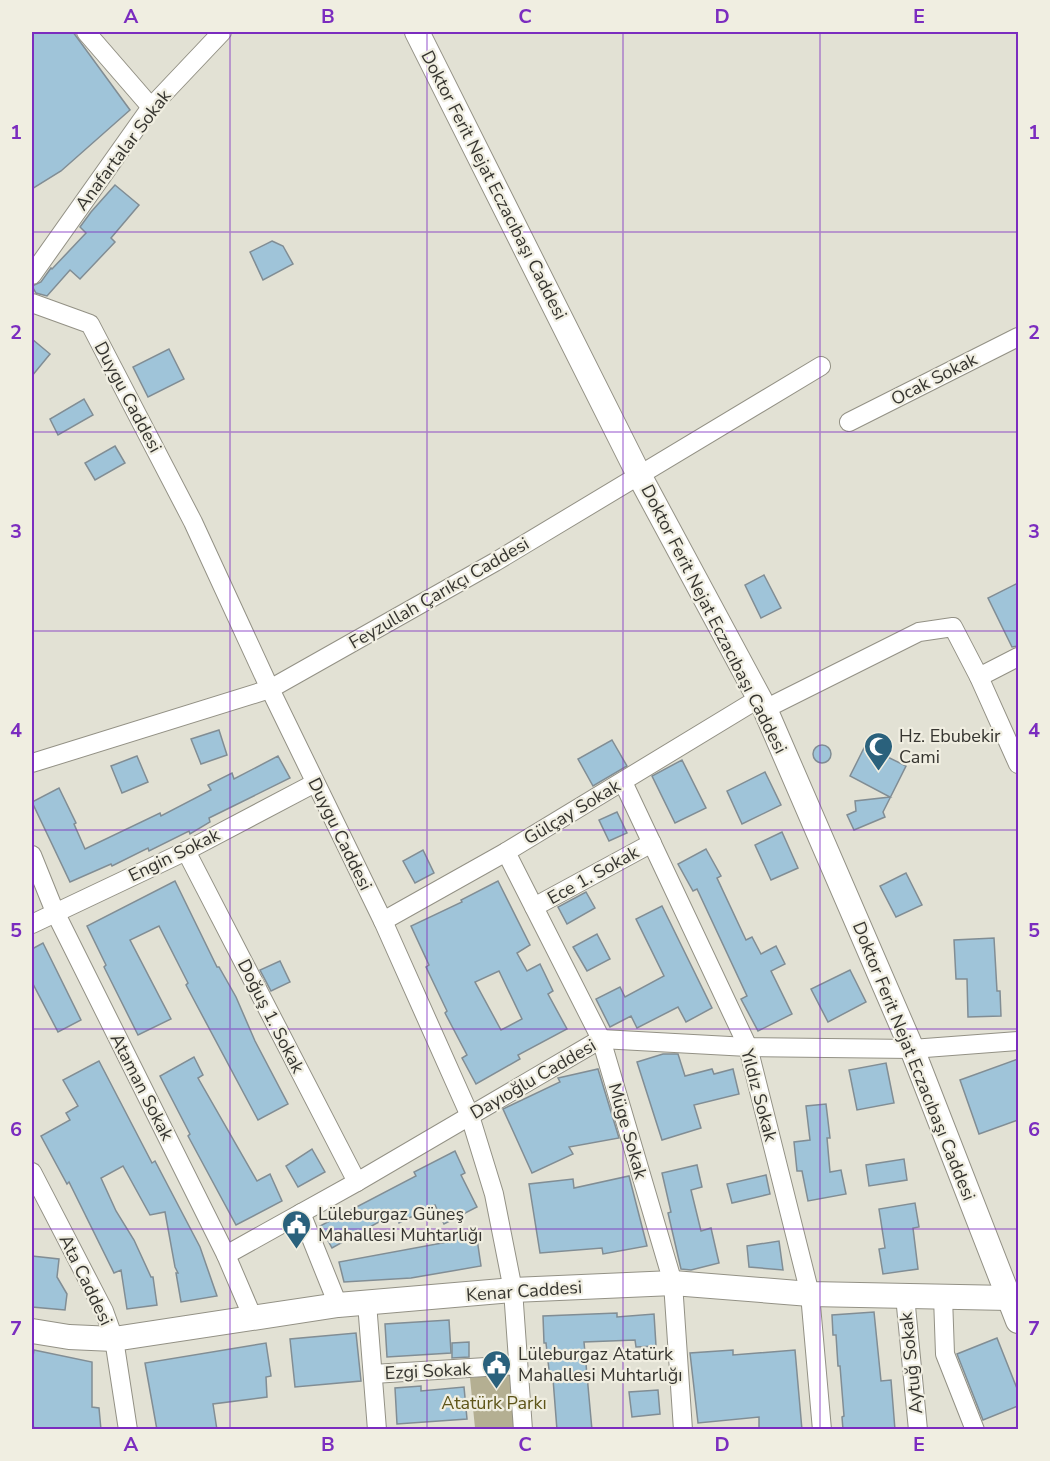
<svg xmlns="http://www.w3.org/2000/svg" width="1050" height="1461" viewBox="0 0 1050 1461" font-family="'Nunito Sans',sans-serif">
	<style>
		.green { fill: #b4af92 }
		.building { fill: #9fc4d9; stroke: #818d94; stroke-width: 1.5; fill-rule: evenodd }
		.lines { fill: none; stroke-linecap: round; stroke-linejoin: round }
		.minor-casing { stroke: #939185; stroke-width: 20 }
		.major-casing { stroke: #939185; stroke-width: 26 }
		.minor { stroke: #fff; stroke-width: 18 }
		.major { stroke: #fff; stroke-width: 24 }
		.grid { fill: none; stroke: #7b2cbf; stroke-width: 1.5; stroke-opacity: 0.55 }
		.labels { text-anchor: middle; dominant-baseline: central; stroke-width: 4.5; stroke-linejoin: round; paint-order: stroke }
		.street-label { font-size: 18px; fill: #363530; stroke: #f0eee1 }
		.poi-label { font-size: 18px; fill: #363530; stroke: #f0eee1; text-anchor: start }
		.park-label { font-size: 18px; fill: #5e5519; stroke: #f0eee1 }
		.neatline { fill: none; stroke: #7b2cbf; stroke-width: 2 }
		.grid-label { font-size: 20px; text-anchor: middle; font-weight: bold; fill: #7b2cbf }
	</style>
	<rect width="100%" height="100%" fill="#e2e1d4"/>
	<!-- green -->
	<polygon class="green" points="513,1373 517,1429 454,1430 475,1428 470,1378"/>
	<!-- building -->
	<g class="building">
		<polygon points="32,32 73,32 130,110 61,171 32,189"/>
		<polygon points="115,185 139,205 111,238 115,242 80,279 70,270 47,296 36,293 32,286 41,282 51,268 52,269 86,233 80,227 91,212"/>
		<polygon points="272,241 283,246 293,264 263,280 250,252"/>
		<polygon points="32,339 50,354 32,376"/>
		<polygon points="169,349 184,379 148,397 133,367"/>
		<polygon points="84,399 93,415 58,435 50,419"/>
		<polygon points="115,446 125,463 95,480 85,463"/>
		<polygon points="764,575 781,608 761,618 745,585"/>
		<polygon points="1018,583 1018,646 1012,647 988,598"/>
		<polygon points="219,730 227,755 201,764 191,739"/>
		<polygon points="612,740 627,766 593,786 578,759"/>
		<circle cx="822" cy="754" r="9"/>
		<polygon points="865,746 906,766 883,812 885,817 854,830 847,815 856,811 855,801 890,797 850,776"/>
		<polygon points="137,756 148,782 122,793 111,766"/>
		<polygon points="278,756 290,778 209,818 210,822 190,834 189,831 149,851 148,848 112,866 111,864 70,882 32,802 59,788 76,823 74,824 85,849 160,813 161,816 211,790 208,785 232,773 234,779"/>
		<polygon points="682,760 706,808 675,823 652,776"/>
		<polygon points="765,772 781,805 742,824 727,791"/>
		<polygon points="617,812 627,833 609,841 599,820"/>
		<polygon points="782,832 798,868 771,880 755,845"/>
		<polygon points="706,849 721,876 717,878 746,940 752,937 761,954 776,946 785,964 771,971 792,1014 758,1031 741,999 747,996 697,889 693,891 678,864"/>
		<polygon points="423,850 434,873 415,883 403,861"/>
		<polygon points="906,873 922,905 896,917 880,886"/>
		<polygon points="175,881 217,967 219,967 236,997 255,1041 288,1104 258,1120 186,985 188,983 159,926 130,940 171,1019 138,1035 104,967 106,965 87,926"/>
		<path d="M498,881L530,945L517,953L527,971L540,964L553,991L548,994L567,1029L518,1055L520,1059L476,1084L462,1058L467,1055L445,1013L447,1011L426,967L429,965L411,926L462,902L461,900ZM499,971L522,1019L501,1030L475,982Z"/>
		<polygon points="586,892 595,908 567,924 558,907"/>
		<polygon points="662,906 712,1008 686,1022 678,1007 637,1028 631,1016 610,1027 596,999 620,987 625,997 664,976 636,919"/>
		<polygon points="597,934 610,959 587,971 573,947"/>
		<polygon points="994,938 997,991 1000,991 1001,1016 968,1017 967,979 956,979 954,940"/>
		<polygon points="43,943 81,1020 58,1032 32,982 32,949"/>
		<polygon points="280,961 290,982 271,991 260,970"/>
		<polygon points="850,970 866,1002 828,1022 811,989"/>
		<polygon points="663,1054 678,1054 685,1076 712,1069 714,1074 733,1069 739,1094 694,1105 701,1128 662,1140 637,1062"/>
		<polygon points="194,1057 203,1075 198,1078 257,1181 270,1174 282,1201 236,1225 188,1136 190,1134 160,1076"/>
		<polygon points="1018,1059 1018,1120 979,1134 960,1080"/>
		<polygon points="99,1061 152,1163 155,1161 200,1247 217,1296 181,1302 176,1273 178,1273 175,1267 165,1212 150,1215 123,1166 101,1178 116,1211 134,1240 151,1277 153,1277 157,1305 127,1309 121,1270 114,1273 69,1182 67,1184 41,1136 70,1120 66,1113 78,1106 63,1080"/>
		<polygon points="886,1063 894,1103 857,1110 849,1070"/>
		<polygon points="598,1069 619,1138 569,1147 573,1154 532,1173 503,1109 560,1082 558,1078"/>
		<polygon points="826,1104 830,1138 827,1138 830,1172 841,1170 846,1194 808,1201 802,1171 797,1171 794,1142 810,1140 806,1106"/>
		<polygon points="312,1149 325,1172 298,1187 286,1166"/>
		<polygon points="455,1151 465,1173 461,1175 477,1207 444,1224 435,1205 399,1223 395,1213 332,1248 320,1226 416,1176 414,1172"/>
		<polygon points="904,1159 907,1180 869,1186 866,1165"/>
		<polygon points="697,1165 702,1187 691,1190 701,1231 711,1228 719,1263 691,1270 681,1269 668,1213 671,1212 662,1173"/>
		<polygon points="766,1175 770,1194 732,1203 727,1184"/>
		<polygon points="629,1176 647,1246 603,1254 602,1248 540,1253 529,1184 573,1179 574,1188"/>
		<polygon points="915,1203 919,1227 913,1228 918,1269 883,1274 879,1249 885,1248 879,1209"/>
		<polygon points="476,1232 481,1266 411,1278 344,1282 339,1262 453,1241 450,1236"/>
		<polygon points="779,1241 783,1270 749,1267 747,1246"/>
		<polygon points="32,1256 59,1259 57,1277 67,1294 65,1310 32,1307"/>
		<polygon points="874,1312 881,1381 891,1380 895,1430 843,1430 842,1417 844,1416 840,1366 838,1366 836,1335 833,1335 832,1315"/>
		<polygon points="617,1313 617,1317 654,1314 656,1346 636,1347 635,1340 584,1342 592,1430 557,1430 553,1379 550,1379 546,1343 544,1343 543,1316"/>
		<polygon points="449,1320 451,1353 387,1357 385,1324"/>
		<polygon points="356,1333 361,1381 295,1387 290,1339"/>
		<polygon points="997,1338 1018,1391 1018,1406 983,1420 957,1354"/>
		<polygon points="469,1342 469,1357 452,1358 452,1343"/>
		<polygon points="266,1343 271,1376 266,1377 267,1397 213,1404 217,1430 157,1430 145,1363"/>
		<polygon points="34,1350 92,1362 92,1407 99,1408 101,1430 46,1430 32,1427 32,1363"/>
		<polygon points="733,1350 733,1355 795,1350 802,1430 759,1430 759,1417 698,1423 690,1353"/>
		<polygon points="421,1386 421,1391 464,1387 467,1419 397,1424 395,1388"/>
		<polygon points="658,1390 660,1414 632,1417 629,1392"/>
	</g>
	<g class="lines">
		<defs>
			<g id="minor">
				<polyline points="86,32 151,107"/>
				<polyline points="32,275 151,107 222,32"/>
				<polyline points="32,303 90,324 193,522 270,689 383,921 470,1116 494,1194 513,1290 523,1430"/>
				<polyline points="849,422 1018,337"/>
				<polyline points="979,677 1018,657"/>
				<polyline points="765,709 919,632 953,627 979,677 1018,764"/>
				<polyline points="32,763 270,689 495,562 821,366"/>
				<polyline points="623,782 748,1047 810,1294 822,1430"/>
				<polyline points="186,851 357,1182"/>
				<polyline points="506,852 601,1039 673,1283 683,1430"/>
				<polyline points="32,855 55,912 226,1255 253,1318"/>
				<polyline points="534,907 652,843"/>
				<polyline points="383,921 506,852 758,699"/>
				<polyline points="32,924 186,851 315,783"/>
				<polyline points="32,1172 104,1311 114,1339 128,1430"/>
				<polyline points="301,1213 338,1305"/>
				<polyline points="226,1255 357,1182 601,1039 748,1047 912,1049 1018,1041"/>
				<polyline points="905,1296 918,1430"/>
				<polyline points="943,1297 945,1354 975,1430"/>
				<polyline points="367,1303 377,1430"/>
				<polyline points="373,1374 518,1365"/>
			</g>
			<g id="major">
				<polyline points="417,32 639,475 765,709 912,1049 1018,1321"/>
				<polyline points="32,1331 69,1337 114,1339 338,1305 513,1290 673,1283 810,1294 1009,1298"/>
			</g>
		</defs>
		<!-- minor casing -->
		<use href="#minor" class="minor-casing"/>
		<!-- major casing -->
		<use href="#major" class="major-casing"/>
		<!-- minor -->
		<use href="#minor" class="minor"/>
		<!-- major -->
		<use href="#major" class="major"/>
	</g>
	<!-- grid -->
	<path class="grid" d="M230,32V1430M427,32V1430M623,32V1430M820,32V1430M32,232H1018M32,432H1018M32,631H1018M32,830H1018M32,1029H1018M32,1229H1018"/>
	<!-- icons -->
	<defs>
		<symbol id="mosque-pin" viewBox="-11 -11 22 30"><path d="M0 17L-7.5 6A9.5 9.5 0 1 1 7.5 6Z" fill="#2a617c" stroke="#f0eee1"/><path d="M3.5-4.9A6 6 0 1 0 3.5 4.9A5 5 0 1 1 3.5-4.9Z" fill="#fff"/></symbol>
		<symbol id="civic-pin" viewBox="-11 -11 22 30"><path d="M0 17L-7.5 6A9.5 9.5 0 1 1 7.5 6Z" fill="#2a617c" stroke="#f0eee1"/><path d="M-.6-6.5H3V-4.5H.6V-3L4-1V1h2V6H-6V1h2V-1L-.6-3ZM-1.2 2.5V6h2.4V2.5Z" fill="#fff"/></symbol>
	</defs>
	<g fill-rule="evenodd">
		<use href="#mosque-pin" x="862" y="730" width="33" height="45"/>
		<use href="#civic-pin" x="280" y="1208" width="33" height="45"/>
		<use href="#civic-pin" x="480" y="1348" width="33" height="45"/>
	</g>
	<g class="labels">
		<!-- street labels -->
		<g class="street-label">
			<text transform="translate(123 150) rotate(-53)">Anafartalar Sokak</text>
			<text transform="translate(494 185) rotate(63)">Doktor Ferit Nejat Eczacıbaşı Caddesi</text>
			<text transform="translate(934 379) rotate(-27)">Ocak Sokak</text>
			<text transform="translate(128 397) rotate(62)">Duygu Caddesi</text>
			<text transform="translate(439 593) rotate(-30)">Feyzullah Çarıkçı Caddesi</text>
			<text transform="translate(714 619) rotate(63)">Doktor Ferit Nejat Eczacıbaşı Caddesi</text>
			<text transform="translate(572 812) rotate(-31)">Gülçay Sokak</text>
			<text transform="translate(340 834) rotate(64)">Duygu Caddesi</text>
			<text transform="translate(174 855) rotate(-26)">Engin Sokak</text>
			<text transform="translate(593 875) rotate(-29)">Ece 1. Sokak</text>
			<text transform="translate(271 1016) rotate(63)">Doğuş 1. Sokak</text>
			<text transform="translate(914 1061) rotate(68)">Doktor Ferit Nejat Eczacıbaşı Caddesi</text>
			<text transform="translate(533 1079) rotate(-30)">Dayıoğlu Caddesi</text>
			<text transform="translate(142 1087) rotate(63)">Ataman Sokak</text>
			<text transform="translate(759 1095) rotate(75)">Yıldız Sokak</text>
			<text transform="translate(628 1131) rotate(74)">Müge Sokak</text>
			<text transform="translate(86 1280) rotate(64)">Ata Caddesi</text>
			<text transform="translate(524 1291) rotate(-4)">Kenar Caddesi</text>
			<text transform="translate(911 1363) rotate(-96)">Aytuğ Sokak</text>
			<text transform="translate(428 1371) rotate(-3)">Ezgi Sokak</text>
		</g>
		<!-- poi labels -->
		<g class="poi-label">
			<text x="899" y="736">Hz. Ebubekir<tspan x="899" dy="21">Cami</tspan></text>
			<text x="318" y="1214">Lüleburgaz Güneş<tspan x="318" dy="21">Mahallesi Muhtarlığı</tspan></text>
			<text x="518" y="1354">Lüleburgaz Atatürk<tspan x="518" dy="21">Mahallesi Muhtarlığı</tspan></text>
		</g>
		<!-- park labels -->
		<g class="park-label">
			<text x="494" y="1403">Atatürk Parkı</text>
		</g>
	</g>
	<!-- border -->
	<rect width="1050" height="1461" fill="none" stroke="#f0eee1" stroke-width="66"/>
	<rect x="33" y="33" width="984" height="1395" class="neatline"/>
	<g class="grid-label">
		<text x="131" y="23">A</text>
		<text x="328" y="23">B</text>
		<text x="525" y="23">C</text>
		<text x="722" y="23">D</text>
		<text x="919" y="23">E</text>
		<text x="16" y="139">1</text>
		<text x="1034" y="139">1</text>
		<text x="16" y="339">2</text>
		<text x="1034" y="339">2</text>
		<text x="16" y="538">3</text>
		<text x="1034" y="538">3</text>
		<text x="16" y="737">4</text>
		<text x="1034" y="737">4</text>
		<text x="16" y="937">5</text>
		<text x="1034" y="937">5</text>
		<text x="16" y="1136">6</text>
		<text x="1034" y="1136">6</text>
		<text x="16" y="1335">7</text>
		<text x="1034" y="1335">7</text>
		<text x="131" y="1451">A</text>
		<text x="328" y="1451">B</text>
		<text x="525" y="1451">C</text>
		<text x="722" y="1451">D</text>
		<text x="919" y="1451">E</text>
	</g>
</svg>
